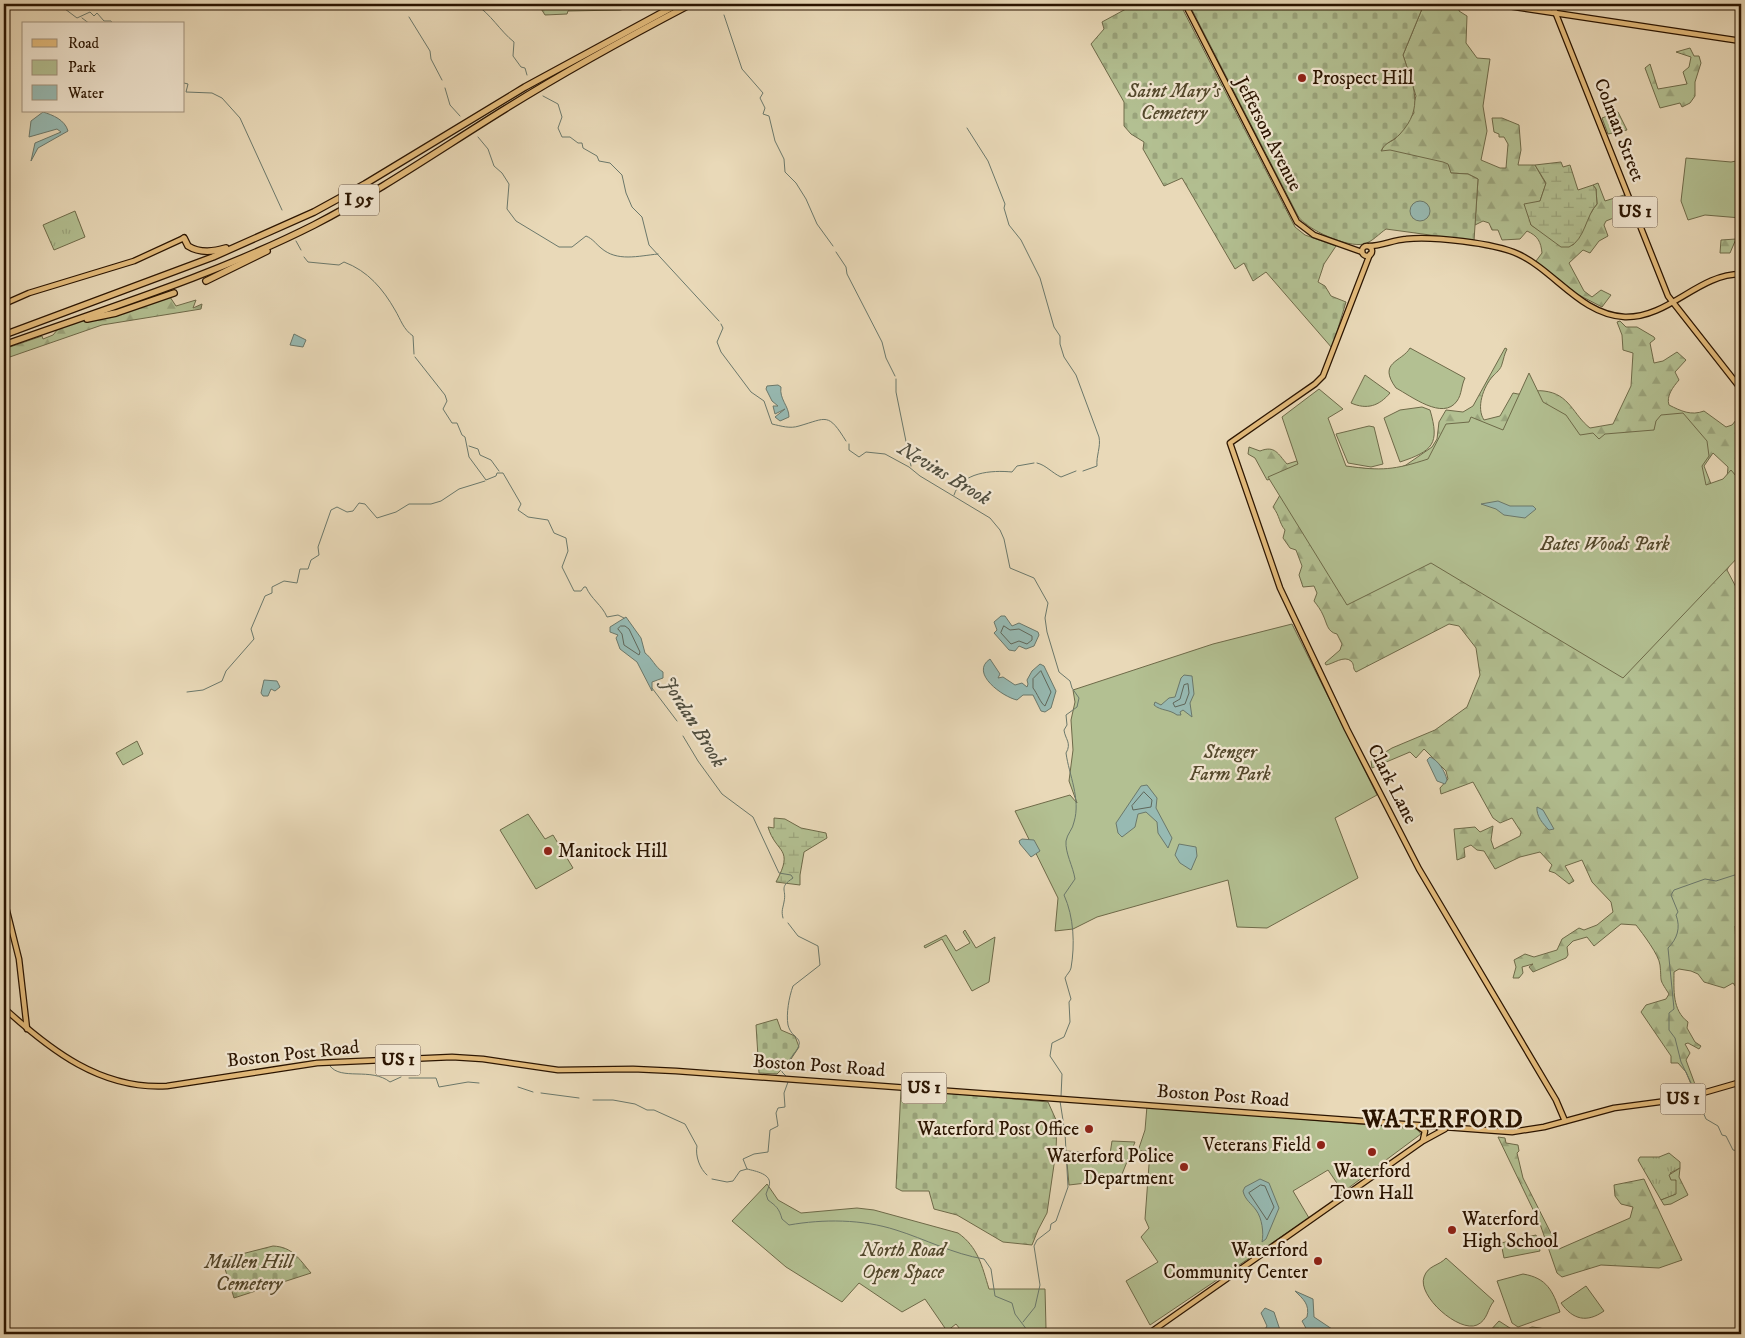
<svg xmlns="http://www.w3.org/2000/svg" width="1745" height="1338" viewBox="0 0 1745 1338" font-family="'IM FELL DW Pica',serif">
	<style>
		.grass { fill: url(#grass-tufts); stroke: #6e6a49 }
		.forest { fill: url(#forest-firs); stroke: #6e6a49; fill-rule: evenodd }
		.wetland { fill: url(#wetland-marsh); stroke: #6e6a49 }
		.cemetery { fill: url(#cemetery-stones); stroke: #6e6a49 }
		.park { fill: #b3c092; stroke: #6e6a49 }
		.water { fill: #97bab3; stroke: #6b786b }
		.lines { fill: none; stroke-linecap: round; stroke-linejoin: round }
		.shore { stroke: #60675a; stroke-width: 1 }
		.stream { stroke: #6b786b; stroke-width: 1 }
		.major-casing { stroke: #2a1400; stroke-width: 7 }
		.highway-casing { stroke: #2a1400; stroke-width: 8 }
		.major { stroke: #e4bc7c; stroke-width: 4.5 }
		.highway { stroke: #e4bc7c; stroke-width: 5.5 }
		.poi-dot { fill: #8f2418; stroke: #f1e6d1; stroke-width: 2 }
		.labels { text-anchor: middle; dominant-baseline: central; stroke-width: 4.5; stroke-linejoin: round; paint-order: stroke }
		.shield { fill: #f1e6d1; stroke: #66533f; stroke-width: 1 }
		.shield-label { font-size: 18px; font-weight: bold; fill: #2a1400 }
		.poi-label { font-size: 19px; fill: #2a1400; stroke: #f1e6d1; text-anchor: end }
		.park-label { font-size: 19px; font-style: italic; fill: #53482c; stroke: #f1e6d1 }
		.street-label { font-size: 19px; fill: #2a1400; stroke: #f1e6d1 }
		.water-label { font-size: 20px; font-style: italic; fill: #504e3f; stroke: #f1e6d1 }
		.district-label { font-size: 24px; font-weight: bold; letter-spacing: 1px; fill: #2a1400; stroke: #f1e6d1 }
	</style>
	<defs>
		<pattern id="grass-tufts" width="24" height="20" patternUnits="userSpaceOnUse" patternTransform="scale(1.25)"><rect width="24" height="20" fill="#b3c092"/><path d="M3 7l-1-3M5 7V3M7 7l1-3M15 17l-1-3M17 17v-4M19 17l1-3" fill="none" stroke="#9aa47c"/></pattern>
		<pattern id="forest-firs" width="22" height="20" patternUnits="userSpaceOnUse" patternTransform="scale(1.25)"><rect width="22" height="20" fill="#b3c092"/><path d="M5 1l3.5 6h-7zM16 11l3.5 6h-7z" fill="#9aa47c"/></pattern>
		<pattern id="wetland-marsh" width="20" height="14" patternUnits="userSpaceOnUse" patternTransform="scale(1.25)"><rect width="20" height="14" fill="#b3c092"/><path d="M1 5h8M5 5V1M11 12h8M15 12V8" fill="none" stroke="#9aa47c"/></pattern>
		<pattern id="cemetery-stones" width="16" height="16" patternUnits="userSpaceOnUse" patternTransform="scale(1.25)"><rect width="16" height="16" fill="#b3c092"/><path d="M2 7V4a2 2 0 0 1 4 0v3zM10 15v-3a2 2 0 0 1 4 0v3z" fill="#9aa47c"/></pattern>
	</defs>
	<rect width="100%" height="100%" fill="#e9d9b8"/>
	<filter id="stains"><feTurbulence type="fractalNoise" baseFrequency=".004" numOctaves="4"/><feColorMatrix values="0 0 0 0 .2 0 0 0 0 .09 0 0 0 0 .02 0 0 0 .5 -.17"/></filter>
	<radialGradient id="worn" r=".72"><stop offset=".6" stop-color="#630" stop-opacity="0"/><stop offset="1" stop-color="#630" stop-opacity=".3"/></radialGradient>
	<!-- grass -->
	<g class="grass">
		<polygon points="1618,112 1627,130 1608,134 1602,118"/>
		<polygon points="75,211 85,237 54,250 43,225"/>
		<path d="M1669,1153L1680,1162V1168L1670,1173C1676,1180 1680,1184 1677,1194L1661,1200L1638,1160L1640,1157H1659Z"/>
	</g>
	<!-- forest -->
	<g class="forest">
		<path d="M1424,4H1460L1459,11L1467,16L1466,43L1477,58L1490,59L1483,106L1487,131L1481,160L1500,168H1506L1508,144L1504,137H1499V134L1494,132L1492,118H1502L1519,125L1521,150L1518,165H1535L1546,184L1540,201L1528,211L1531,225L1551,238L1573,245C1583,232 1587,216 1597,204L1596,189L1593,185L1598,183L1605,201L1624,195L1629,207L1626,213L1606,221L1604,225L1608,236L1599,241L1590,253L1583,250L1569,263L1584,291L1592,297L1601,290L1611,295L1602,307L1577,294L1536,261L1542,253C1541,242 1538,236 1527,231L1520,239L1502,240L1498,230H1492L1489,223L1483,221L1475,225L1478,179L1468,174L1451,173L1381,152L1384,145L1395,139L1414,113L1413,106L1416,96L1403,55Z"/>
		<polygon points="1690,48 1694,56 1699,56 1701,63 1695,82 1695,96 1690,103 1682,107 1680,103 1660,108 1645,68 1650,64 1658,89 1687,84 1683,72 1689,67 1691,57 1676,52"/>
		<polygon points="1736,239 1730,253 1720,253 1721,240"/>
		<polygon points="170,297 176,306 196,300 193,308 202,304 201,309 102,325 4,359 4,349 42,336 43,339 53,335 58,329 82,321"/>
		<path d="M1620,321L1626,327H1637L1654,337L1655,339L1650,343L1654,363L1663,361L1677,352L1686,360L1675,372L1679,380C1673,387 1666,396 1669,405C1681,411 1691,416 1704,411L1726,427L1732,425L1741,414V544L1727,570L1737,589L1741,591V925L1735,926L1736,941L1741,944V999L1737,994L1738,990L1733,983L1724,988L1704,982L1698,974L1691,971L1679,969L1674,972C1674,990 1672,1010 1688,1022L1687,1028L1695,1042L1701,1046L1699,1049L1688,1043L1685,1044L1690,1053L1686,1060L1696,1087L1693,1089L1686,1072L1678,1063H1671V1056L1641,1012L1646,1005L1666,999L1669,994C1658,977 1662,983 1660,965C1659,955 1643,934 1636,925L1621,924L1594,946L1587,937L1573,941L1567,947L1568,955L1566,958L1533,972L1529,967L1533,964L1522,967L1523,973L1519,978H1513L1516,967L1514,960L1525,954L1534,957L1557,950L1562,939L1579,928L1584,930L1597,925L1613,912L1611,902L1592,882L1582,860L1565,866L1574,881L1569,884L1555,873L1549,871L1552,865L1540,852L1520,857L1495,869L1484,851L1477,850L1471,845L1464,848L1465,857L1457,860L1454,829L1475,827L1480,832L1493,826L1491,840L1494,849L1520,836L1521,832L1512,818L1500,823L1493,818L1473,782L1441,794L1440,788L1448,779L1446,771L1424,749L1416,758L1410,752L1372,768L1371,761L1392,748L1435,730L1467,707L1480,675L1476,648L1459,626L1449,624L1356,672C1352,668 1355,665 1351,661C1344,655 1333,664 1326,665L1325,663L1340,650L1342,644L1337,634C1327,632 1327,623 1323,615C1321,610 1317,605 1314,601L1317,593L1314,586L1303,587L1299,575L1302,566L1296,550L1290,548L1283,538L1285,530C1279,523 1280,516 1273,507L1280,495L1271,479L1267,480L1255,458L1248,454L1249,447L1260,451C1275,445 1278,454 1287,464L1300,460L1307,463L1392,471L1406,465L1432,447L1437,439L1439,422L1446,410L1463,412L1473,406L1505,348L1507,349C1504,355 1504,358 1502,364C1501,369 1496,373 1493,376C1483,387 1476,408 1484,420L1500,416L1513,393C1527,397 1532,389 1544,391C1570,394 1573,415 1590,428L1613,424L1631,386L1633,353L1623,350L1622,335L1617,322ZM1713,453L1728,467L1727,478L1722,482L1711,484L1704,466Z"/>
		<polygon points="1498,1137 1505,1138 1506,1143 1518,1145 1519,1151 1517,1153 1523,1178 1559,1249 1630,1218 1633,1207 1621,1204 1615,1196 1614,1185 1644,1179 1682,1260 1659,1268 1601,1265 1562,1277 1557,1273 1540,1224"/>
		<polygon points="1680,1168 1679,1177 1688,1195 1671,1204 1664,1205 1661,1200 1676,1194 1676,1180 1671,1180 1669,1175"/>
	</g>
	<!-- wetland -->
	<g class="wetland">
		<polygon points="538,4 551,5 648,4 620,10 568,11 567,14 545,15"/>
		<path d="M1561,162L1563,167L1570,165L1578,190L1593,185L1596,189L1597,204C1586,215 1585,240 1569,247H1561L1531,225L1524,204L1540,201L1546,183L1535,165Z"/>
		<path d="M774,818L785,819L801,828L826,833L827,838L804,852L800,875V885L776,882C795,847 776,854 768,827L774,828Z"/>
		<polygon points="1499,1321 1513,1330 1520,1332 1532,1327 1540,1328 1565,1334 1487,1334"/>
	</g>
	<!-- cemetery -->
	<g class="cemetery">
		<polygon points="1135,4 1180,4 1295,227 1305,235 1336,246 1324,264 1318,282 1325,286 1331,296 1346,302 1332,348 1266,272 1253,281 1244,263 1235,269 1182,178 1164,186 1143,149 1144,142 1131,134 1124,126 1124,102 1091,44 1104,29 1102,22"/>
		<path d="M1189,4H1424L1403,55C1413,86 1425,107 1400,134C1394,141 1385,142 1381,151L1390,150L1443,162L1448,164L1451,173L1468,174L1478,179L1474,241L1386,229C1380,233 1372,242 1364,244C1348,248 1307,230 1298,216Z"/>
		<polygon points="777,1019 781,1030 795,1036 799,1047 789,1062 777,1074 759,1073 756,1025"/>
		<polygon points="901,1089 1048,1102 1057,1122 1056,1151 1047,1213 1038,1230 1032,1245 1003,1242 957,1215 934,1209 929,1191 902,1191 896,1188"/>
		<path d="M273,1246C293,1247 299,1259 311,1273L234,1298L222,1259Z"/>
	</g>
	<!-- park -->
	<g class="park">
		<polygon points="1686,158 1731,162 1741,160 1741,218 1705,215 1688,220 1681,201"/>
		<path d="M1410,348L1465,378C1461,386 1462,394 1457,401C1443,421 1411,396 1396,388C1377,362 1402,362 1410,348Z"/>
		<path d="M1529,373L1543,402L1566,415L1580,435L1593,433L1599,439L1605,434L1654,430L1656,421L1661,415L1683,413L1707,441L1709,456L1702,466L1706,485L1723,479L1731,470L1741,482V554L1623,678L1431,563L1347,605L1268,477L1298,464L1282,417L1319,389L1343,409L1328,418L1346,466C1382,471 1394,470 1428,459L1446,424L1469,422L1471,417L1503,430Z"/>
		<path d="M1365,375L1390,393C1379,406 1367,410 1351,403Z"/>
		<path d="M1422,407L1430,410C1440,444 1433,451 1400,462L1384,418L1400,410Z"/>
		<polygon points="1369,426 1374,427 1383,464 1371,467 1348,463 1336,434"/>
		<polygon points="1292,624 1377,795 1335,818 1358,878 1267,928 1237,927 1228,880 1097,917 1073,929 1055,931 1058,898 1015,811 1070,795 1077,803 1069,781 1073,750 1071,720 1075,702 1073,690 1213,644"/>
		<polygon points="137,741 143,754 123,765 116,753"/>
		<polygon points="528,814 545,839 553,835 573,868 536,889 500,830"/>
		<polygon points="965,930 976,948 995,937 989,982 972,991 942,939 925,948 924,946 946,935 956,951 970,943 963,932"/>
		<polygon points="1147,1106 1417,1129 1421,1134 1343,1192 1328,1170 1293,1191 1309,1218 1150,1325 1126,1281 1158,1262 1141,1237 1149,1228 1145,1219 1150,1151 1138,1151 1145,1130"/>
		<polygon points="1112,1141 1135,1142 1120,1179 1069,1185 1066,1151 1110,1154"/>
		<path d="M767,1184L778,1200L801,1213L857,1208L874,1210L958,1233C978,1247 982,1266 989,1289H1045L1046,1328L1034,1334H964L956,1324L947,1331L925,1299L902,1312L859,1283L842,1302L786,1267L732,1221Z"/>
		<polygon points="1536,1235 1540,1251 1504,1258 1501,1243"/>
		<path d="M1446,1258L1494,1301C1487,1309 1488,1320 1477,1325C1459,1333 1417,1296 1424,1277C1428,1265 1439,1266 1446,1258Z"/>
		<path d="M1523,1274C1547,1278 1553,1291 1560,1312L1518,1327L1512,1323L1497,1281Z"/>
		<path d="M1586,1286L1604,1311C1587,1323 1573,1320 1561,1303Z"/>
	</g>
	<!-- water -->
	<g class="water">
		<path d="M43,112C53,115 65,120 68,131L38,148L31,161L35,143L61,132L57,129L29,137L31,121Z"/>
		<circle cx="1420" cy="211" r="10"/>
		<polygon points="294,334 306,340 303,347 290,345"/>
		<path d="M778,385L781,387C779,399 789,406 789,417L780,421L775,417L785,409L775,414L773,406H778L772,401L766,389L767,386Z"/>
		<polygon points="1498,501 1510,506 1533,506 1536,509 1525,518 1504,515 1496,509 1481,504"/>
		<polygon points="1001,616 1005,616 1012,626 1019,623 1038,632 1039,635 1034,646 1026,649 1019,646 1015,651 1009,650 994,633 997,630 994,622"/>
		<path d="M626,617L641,638L645,653C652,658 655,667 663,672V678L652,682V691L637,662L620,649L616,638L618,635L610,632V627Z"/>
		<path d="M990,659L1000,674L998,678L1003,677L1015,685L1022,683L1027,687L1028,684L1027,680L1032,671L1040,664L1044,666L1056,691L1051,708L1045,712L1041,711L1033,695H1023L1017,700C1003,697 969,673 990,659Z"/>
		<path d="M1184,675L1192,676L1194,694L1190,703L1192,717L1183,710L1180,712L1181,715H1177C1169,709 1161,711 1154,705L1155,702L1161,705L1169,698L1175,697L1181,678Z"/>
		<polygon points="264,680 277,681 280,687 275,691 271,689 268,696 263,696 261,693"/>
		<path d="M1430,757C1438,760 1445,771 1447,780L1445,784L1437,781L1427,760Z"/>
		<polygon points="1147,785 1157,798 1156,808 1172,838 1168,848 1158,833 1157,822 1146,812 1138,814 1135,827 1122,837 1118,833 1116,823 1141,786"/>
		<path d="M1537,807L1543,810L1554,829L1549,830C1543,824 1536,816 1537,807Z"/>
		<polygon points="1022,839 1034,840 1040,851 1031,857 1020,844 1019,841"/>
		<polygon points="1179,844 1196,847 1197,856 1191,870 1180,863 1175,855"/>
		<path d="M1260,1179L1269,1183L1279,1208L1266,1239L1262,1242C1264,1233 1262,1218 1256,1210C1251,1203 1245,1200 1243,1191L1245,1187Z"/>
		<path d="M1295,1291L1313,1299L1314,1317L1332,1329L1335,1334H1305L1307,1330L1302,1321L1307,1317C1310,1304 1303,1299 1295,1291Z"/>
		<polygon points="1265,1308 1274,1312 1280,1330 1276,1334 1262,1334 1267,1326 1261,1313"/>
	</g>
	<g class="lines">
		<!-- shore -->
		<g class="shore">
			<polygon points="621,626 625,626 629,629 640,652 639,655 624,645 622,634 618,629"/>
			<polygon points="1004,626 1010,630 1019,629 1032,636 1032,640 1027,644 1019,641 1011,644 1001,633"/>
			<path d="M1041,671L1051,692L1045,706C1041,704 1037,693 1033,688V679Z"/>
			<polygon points="1188,684 1189,693 1185,704 1175,707 1173,703 1180,699 1184,685"/>
			<polygon points="1144,792 1152,800 1151,807 1133,810 1132,806"/>
			<polygon points="1261,1185 1265,1186 1274,1207 1267,1220 1249,1193"/>
		</g>
		<!-- stream -->
		<g class="stream">
			<polyline points="64,4 65,9 77,18 90,12 94,16 97,13 104,21 111,21 113,24"/>
			<path d="M475,4C491,14 500,31 514,42L513,56L521,67L525,68L527,75"/>
			<polyline points="725,7 727,4"/>
			<polyline points="724,15 742,69 763,93 760,98 765,108 763,114 769,116 775,141 784,159 785,172 796,183 806,199 817,224 833,246"/>
			<polyline points="409,17 430,51 431,59 442,80"/>
			<polyline points="82,18 90,24"/>
			<polyline points="184,83 188,84 186,92 212,93 222,98 240,118 282,210"/>
			<polyline points="445,88 450,105 460,116"/>
			<polyline points="543,96 558,104 562,117 558,128 562,137 570,137 578,143 582,143 583,148 597,156 599,161 610,163 622,175 626,193 632,207 642,217 649,245 719,321"/>
			<path d="M967,128L988,161L1005,204L1004,208L1009,225L1021,240L1040,278L1054,327L1060,336V344L1064,357L1076,375L1099,437C1101,447 1096,456 1097,466L1083,471"/>
			<path d="M478,137L488,149L494,166L502,173L509,184L507,209L516,221L559,247H572L586,236C593,239 595,243 601,248C617,262 638,256 658,254"/>
			<polyline points="296,241 301,250"/>
			<polyline points="836,252 846,267 847,274 882,342 886,358 895,376"/>
			<path d="M304,257L308,262L339,265L344,262C368,271 383,289 395,310C401,320 403,329 413,336L414,354"/>
			<path d="M721,324L723,328L717,342L721,352L751,392L764,401L772,424C781,426 790,429 799,426C827,418 828,412 846,441"/>
			<path d="M415,357L445,395L447,401L443,409L452,423H457L462,435L465,437L469,457L486,480L496,476L497,473H503L521,504L518,510L528,517L548,520L554,533L566,538L568,551L562,567L574,591H581L584,587H586C591,599 602,605 607,617L618,615L624,618"/>
			<polyline points="896,379 896,392 911,466"/>
			<path d="M849,444V450L859,457L866,452L885,454L909,467L920,476L990,518L1000,530L1004,539L1010,568L1034,578L1048,603L1045,618L1047,632L1059,672L1070,681L1072,688L1079,698L1077,707L1066,715L1067,725L1064,730C1065,739 1072,743 1066,753C1069,775 1081,799 1074,822C1073,829 1067,834 1066,841C1065,853 1073,866 1075,879L1064,895C1074,917 1075,945 1071,968C1070,972 1067,974 1065,978L1071,999L1069,1002L1070,1022L1064,1037L1052,1043L1050,1056L1062,1074L1061,1097"/>
			<polyline points="469,446 478,449 480,455 491,460 499,471"/>
			<path d="M1037,463C1046,465 1052,473 1061,477L1076,471"/>
			<path d="M954,495C961,472 992,470 1012,472L1017,466L1034,463"/>
			<polyline points="652,688 677,721"/>
			<polyline points="187,692 203,690 222,681 226,671 254,639 251,629 265,596 272,593 272,587 284,581 297,583 300,569 308,569 311,560 319,555 318,547 331,510 337,507 347,512 353,511 359,503 365,504 377,518 396,512 409,504 431,504 441,501 459,489 485,481"/>
			<path d="M683,736L698,761L722,794L753,817L779,873L791,875L793,878C778,888 787,889 784,902C783,908 781,911 783,918"/>
			<path d="M330,1066C341,1081 371,1067 390,1082L401,1077"/>
			<polyline points="409,1078 436,1078 439,1087 468,1082 479,1083"/>
			<path d="M788,1078L782,1072V1064C789,1062 789,1060 793,1055C808,1036 792,1041 788,1025C786,1014 789,997 793,986L820,965L818,946L798,936L788,923"/>
			<path d="M788,1082L784,1093L785,1107L778,1108L776,1113L778,1126L770,1130L768,1152L754,1154L743,1159L747,1169C755,1171 773,1174 769,1186C768,1189 767,1191 766,1194L768,1200C776,1206 779,1208 782,1219L789,1225C823,1219 862,1219 896,1230C925,1239 953,1254 984,1259L991,1269L995,1296L1012,1303L1015,1314L1030,1334"/>
			<polyline points="518,1087 533,1092"/>
			<path d="M1694,1089L1681,1062L1675,1038L1669,1030V1013L1674,1009L1668,948C1677,939 1681,928 1676,915L1678,912L1671,895L1674,890L1705,879L1716,881L1741,873"/>
			<polyline points="541,1093 579,1098"/>
			<path d="M593,1100H613L635,1104L647,1110H654L685,1124L697,1146C695,1156 700,1169 707,1175"/>
			<polyline points="1699,1103 1706,1119 1718,1126 1722,1135 1726,1136 1733,1150 1739,1151 1741,1157"/>
			<polyline points="712,1179 727,1182 733,1181 740,1171 747,1169"/>
			<polyline points="1023,1322 1035,1307 1040,1285 1034,1246 1037,1240 1050,1230 1051,1224 1056,1221 1068,1187 1065,1133 1060,1101"/>
		</g>
		<defs>
			<g id="major">
				<polyline points="1185,4 1297,222 1314,235 1362,252"/>
				<polyline points="1495,4 1741,41"/>
				<polyline points="1552,4 1668,296 1741,389"/>
				<path d="M1369,246C1381,246 1393,240 1406,239C1432,236 1494,243 1518,254C1555,271 1581,315 1625,317C1669,318 1698,274 1741,274"/>
				<circle cx="1367" cy="251" r="5"/>
				<polyline points="1370,254 1323,376 1315,384 1230,443 1280,588 1347,729 1419,869 1556,1100 1565,1121"/>
				<polyline points="4,304 29,293 134,261 184,238"/>
				<polyline points="4,899 19,959 27,1029"/>
				<path d="M4,1008C50,1050 101,1090 167,1086L317,1063L452,1057L483,1059L558,1070L633,1069L676,1071L1512,1132L1544,1127L1614,1108L1682,1099L1741,1082"/>
				<polyline points="1419,1127 1425,1131 1423,1140"/>
				<polyline points="1148,1334 1423,1141 1445,1129"/>
			</g>
			<g id="highway">
				<path d="M184,238L188,246C199,253 213,252 226,248"/>
				<polyline points="206,281 267,251"/>
				<polyline points="87,319 116,313 174,293"/>
				<polyline points="4,335 213,257 314,212 365,184 525,87 678,4"/>
				<path d="M4,345C108,308 215,275 314,225C380,191 442,148 505,109C566,71 628,37 691,4"/>
			</g>
		</defs>
		<!-- major casing -->
		<use href="#major" class="major-casing"/>
		<!-- highway casing -->
		<use href="#highway" class="highway-casing"/>
		<!-- major -->
		<use href="#major" class="major"/>
		<!-- highway -->
		<use href="#highway" class="highway"/>
	</g>
	<!-- markers -->
	<g class="poi-dot">
		<circle cx="1302" cy="78" r="5"/>
		<circle cx="548" cy="851" r="5"/>
		<circle cx="1089" cy="1129" r="5"/>
		<circle cx="1321" cy="1145" r="5"/>
		<circle cx="1372" cy="1152" r="5"/>
		<circle cx="1184" cy="1167" r="5"/>
		<circle cx="1452" cy="1230" r="5"/>
		<circle cx="1318" cy="1261" r="5"/>
	</g>
	<g class="labels">
		<!-- shield labels -->
		<g class="shield">
			<rect x="339" y="184.5" width="40" height="31" rx="4"/>
			<rect x="1612.5" y="196.5" width="45" height="31" rx="4"/>
			<rect x="375.5" y="1044.5" width="45" height="31" rx="4"/>
			<rect x="901.5" y="1072.5" width="45" height="31" rx="4"/>
			<rect x="1660.5" y="1083.5" width="45" height="31" rx="4"/>
		</g>
		<g class="shield-label">
			<text x="359" y="200">I 95</text>
			<text x="1635" y="212">US 1</text>
			<text x="398" y="1060">US 1</text>
			<text x="924" y="1088">US 1</text>
			<text x="1683" y="1099">US 1</text>
		</g>
		<!-- poi labels -->
		<g class="poi-label">
			<text x="1312" y="78" text-anchor="start">Prospect Hill</text>
			<text x="558" y="851" text-anchor="start">Manitock Hill</text>
			<text x="1079" y="1129">Waterford Post Office</text>
			<text x="1311" y="1145">Veterans Field</text>
			<text x="1174" y="1156">Waterford Police<tspan x="1174" dy="22">Department</tspan></text>
			<text x="1372" y="1171" text-anchor="middle">Waterford<tspan x="1372" dy="22">Town Hall</tspan></text>
			<text x="1462" y="1219" text-anchor="start">Waterford<tspan x="1462" dy="22">High School</tspan></text>
			<text x="1308" y="1250">Waterford<tspan x="1308" dy="22">Community Center</tspan></text>
		</g>
		<!-- park labels -->
		<g class="park-label">
			<text x="1174" y="91">Saint Mary's<tspan x="1174" dy="22">Cemetery</tspan></text>
			<text x="1605" y="544">Bates Woods Park</text>
			<text x="1230" y="752">Stenger<tspan x="1230" dy="22">Farm Park</tspan></text>
			<text x="903" y="1250">North Road<tspan x="903" dy="22">Open Space</tspan></text>
			<text x="249" y="1262">Mullen Hill<tspan x="249" dy="22">Cemetery</tspan></text>
		</g>
		<!-- street labels -->
		<g class="street-label">
			<text transform="translate(1619 130) rotate(69)">Colman Street</text>
			<text transform="translate(1268 134) rotate(63)">Jefferson Avenue</text>
			<text transform="translate(1392 784) rotate(63)">Clark Lane</text>
			<text transform="translate(293 1054) rotate(-6)">Boston Post Road</text>
			<text transform="translate(819 1066) rotate(4)">Boston Post Road</text>
			<text transform="translate(1223 1096) rotate(4)">Boston Post Road</text>
		</g>
		<!-- water labels -->
		<g class="water-label">
			<text transform="translate(944 474) rotate(31)">Nevins Brook</text>
			<text transform="translate(693 722) rotate(58)">Jordan Brook</text>
		</g>
		<!-- district labels -->
		<g class="district-label">
			<text x="1443" y="1120">WATERFORD</text>
		</g>
	</g>
	<!-- margin -->
	<rect width="1745" height="1338" fill="none" stroke="#e9d9b8" stroke-width="20"/>
	<rect x="5" y="5" width="1735" height="1328" fill="none" stroke="#2a1400" stroke-width="2.5"/>
	<rect x="10" y="10" width="1725" height="1318" fill="none" stroke="#2a1400"/>
	<!-- legend -->
	<rect x="22" y="22" width="162" height="90" fill="#f1e6d1" stroke="#a1927d"/>
	<rect x="32" y="39" width="25" height="8" fill="#e4bc7c" stroke="#a1927d"/>
	<text x="68" y="48" font-size="15" fill="#2a1400">Road</text>
	<rect x="32" y="60" width="25" height="15" fill="#b3c092" stroke="#a1927d"/>
	<text x="68" y="72" font-size="15" fill="#2a1400">Park</text>
	<rect x="32" y="85" width="25" height="15" fill="#97bab3" stroke="#a1927d"/>
	<text x="68" y="98" font-size="15" fill="#2a1400">Water</text>
	<rect width="100%" height="100%" filter="url(#stains)"/>
	<rect width="100%" height="100%" fill="url(#worn)"/>
</svg>
